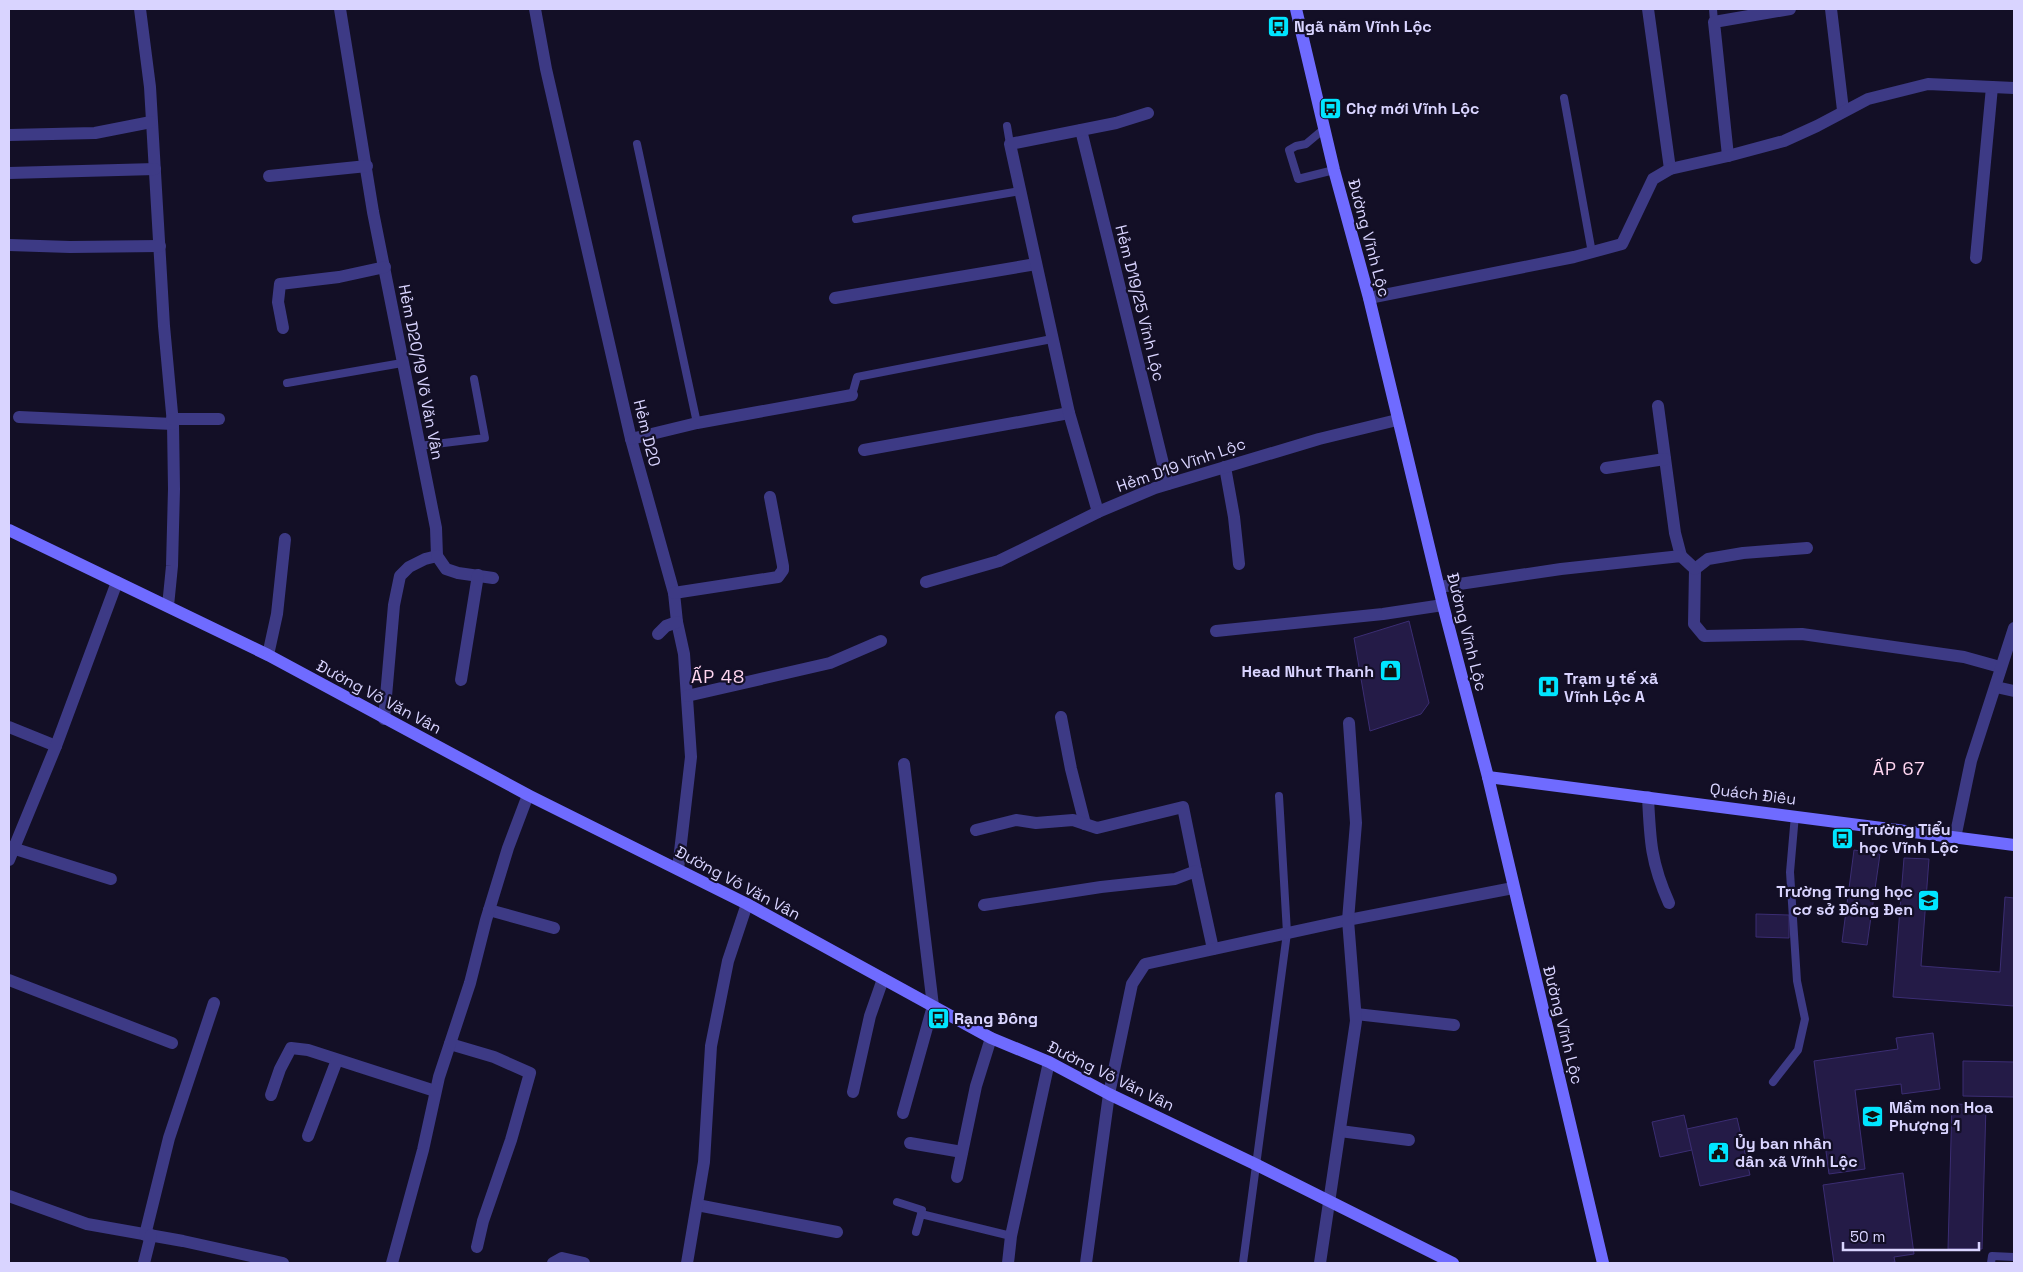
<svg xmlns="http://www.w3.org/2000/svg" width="2023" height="1272" viewBox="0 0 2023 1272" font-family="'Space Grotesk',sans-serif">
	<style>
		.building { fill: #241b47; stroke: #3b2d73 }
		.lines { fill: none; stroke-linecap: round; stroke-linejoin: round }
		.lane { stroke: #3d3a85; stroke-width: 8 }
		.street { stroke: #3d3a85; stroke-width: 12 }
		.secondary { stroke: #6f6bff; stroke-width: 12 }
		.labels { text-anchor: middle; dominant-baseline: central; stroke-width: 4.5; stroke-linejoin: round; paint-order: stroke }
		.poi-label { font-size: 16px; font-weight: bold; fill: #d9d4ff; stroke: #130f26; text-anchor: start }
		.street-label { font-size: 16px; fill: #d9d4ff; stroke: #130f26 }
		.neighbourhood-label { font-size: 18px; letter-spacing: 1px; fill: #ffd6f0; stroke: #130f26 }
	</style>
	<rect width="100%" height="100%" fill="#130f26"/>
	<!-- building -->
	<g class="building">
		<polygon points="1409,621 1429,703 1421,714 1370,731 1354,638"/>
		<polygon points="1854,850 1880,854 1867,945 1842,942"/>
		<polygon points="1904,858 1929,859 1921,966 2000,972 2005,897 2014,898 2014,1006 1893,997"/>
		<polygon points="1756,914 1789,915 1789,938 1756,937"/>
		<polygon points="1933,1033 1940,1089 1902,1094 1901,1084 1855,1090 1865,1169 1829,1174 1814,1061 1898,1049 1896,1038"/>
		<polygon points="1963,1061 2014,1062 2014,1097 1963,1096"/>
		<polygon points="1952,1104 1986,1105 1982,1249 1948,1249"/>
		<polygon points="1684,1115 1692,1150 1660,1157 1652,1122"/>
		<polygon points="1737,1118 1750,1175 1700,1186 1687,1129"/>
		<polygon points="1903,1173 1914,1254 1894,1257 1895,1262 1887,1263 1834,1263 1823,1185"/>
	</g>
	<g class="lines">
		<!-- lane -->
		<g class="lane">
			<polyline points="1713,9 1714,22"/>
			<polyline points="1564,98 1592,253"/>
			<polyline points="1007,126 1010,144"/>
			<polyline points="1325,128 1306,144 1296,146 1289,150 1298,179 1334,170"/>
			<polyline points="637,144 697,423"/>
			<polyline points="856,219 1020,191"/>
			<polyline points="287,383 402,363"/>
			<polyline points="852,395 857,377 1052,339"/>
			<polyline points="419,446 485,438 474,379"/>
			<polyline points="1773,1082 1798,1050 1805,1019 1797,981 1790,872 1795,815"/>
			<polyline points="897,1202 922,1210 921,1214"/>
			<polyline points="916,1232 921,1214 1011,1236"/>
			<polyline points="1243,1263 1287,933 1279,796"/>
			<polyline points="1991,1263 1992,1256 2014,1257"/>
		</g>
		<!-- street -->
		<g class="street">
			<polyline points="140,9 150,87 164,326 173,424 174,489 172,566 168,606"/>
			<polyline points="340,9 373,212 436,528 437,556 425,559 409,567 400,576 394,605 384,719"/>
			<polyline points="535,9 546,69 631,439 674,593 677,622 684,654 691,757 678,869"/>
			<polyline points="1648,9 1670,169"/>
			<polyline points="1831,9 1843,110"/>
			<polyline points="1081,130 1168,484"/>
			<polyline points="9,135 95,133 151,122"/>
			<polyline points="1728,156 1714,22 1790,9"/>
			<polyline points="9,173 155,169"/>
			<polyline points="269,176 367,166"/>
			<polyline points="9,245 70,247 160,246"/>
			<polyline points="1976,258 1992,87"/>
			<polyline points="835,298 1036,264"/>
			<polyline points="1369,298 1574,257 1622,244 1653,179 1670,169 1728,156 1784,141 1817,126 1868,99 1928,84 2014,88"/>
			<polyline points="283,328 278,302 280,284 339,277 385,267"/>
			<polyline points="1658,406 1675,533 1681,556"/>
			<polyline points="19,417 173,424"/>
			<polyline points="172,419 219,419"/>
			<polyline points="631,439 697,423 852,395"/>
			<polyline points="864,450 1069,413"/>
			<polyline points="1225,467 1234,517 1239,564"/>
			<polyline points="1606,468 1665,459"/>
			<polyline points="1098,512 1069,413 1010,144 1116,123 1148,113"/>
			<polyline points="1807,548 1743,553 1708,559 1695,569 1694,624 1704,636 1802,634 1964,657 2000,667"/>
			<polyline points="437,556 446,569 458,573 493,578"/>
			<polyline points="926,582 999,561 1098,512 1155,488 1319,439 1397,420"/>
			<polyline points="1439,587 1561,569 1681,556 1695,569"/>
			<polyline points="674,593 778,577 783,570 783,566 770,497"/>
			<polyline points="1216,631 1383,614 1443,605"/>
			<polyline points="658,634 666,626 677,622"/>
			<polyline points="268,655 277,614 285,539"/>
			<polyline points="461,680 478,575"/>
			<polyline points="1996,687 2014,691"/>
			<polyline points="687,696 830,663 881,641"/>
			<polyline points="1061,717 1071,769 1085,824"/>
			<polyline points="9,727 56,746"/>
			<path d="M1648,797C1650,841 1651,863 1669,903"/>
			<polyline points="976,830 1016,820 1036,823 1073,820 1097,828 1183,807 1196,871"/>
			<polyline points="1955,838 1971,761 2014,628"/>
			<polyline points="9,847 111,879"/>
			<polyline points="9,860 56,746 117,582"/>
			<polyline points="984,905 1101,887 1175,879 1196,871 1213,949"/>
			<polyline points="489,910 554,928"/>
			<polyline points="9,980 172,1043"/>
			<polyline points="1356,1014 1454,1025"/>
			<polyline points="450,1044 494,1057 530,1073 511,1140 483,1221 477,1247"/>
			<polyline points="853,1092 870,1016 883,979"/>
			<polyline points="271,1095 280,1069 291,1048 308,1050 435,1091"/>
			<polyline points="903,1113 933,1006 904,764"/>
			<polyline points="1340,1131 1409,1140"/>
			<polyline points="308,1136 337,1060"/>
			<polyline points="910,1143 962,1152"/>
			<polyline points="957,1177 976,1086 991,1038"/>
			<polyline points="9,1196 87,1224 183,1241 283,1263"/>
			<polyline points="697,1205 837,1232"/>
			<polyline points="145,1235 169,1138 214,1003"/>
			<polyline points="144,1263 151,1235"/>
			<polyline points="392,1263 423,1150 439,1077 470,983 486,920 508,848 528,795"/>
			<polyline points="553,1263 562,1258 584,1263"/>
			<polyline points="687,1263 704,1162 711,1046 728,961 747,904"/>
			<polyline points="1008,1263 1011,1236 1049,1062"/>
			<polyline points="1086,1263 1109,1094 1132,984 1145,964 1348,920 1513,888"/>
			<polyline points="1320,1263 1356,1021 1348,920 1356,823 1349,723"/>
		</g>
		<!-- secondary -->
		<g class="secondary">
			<polyline points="1296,9 1334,170 1369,298 1443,605 1488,777 1603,1263"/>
			<polyline points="9,530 268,655 528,795 747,904 991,1038 1049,1062 1109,1094 1257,1165 1453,1263"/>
			<polyline points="1488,777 2014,845"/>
		</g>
	</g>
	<!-- icons -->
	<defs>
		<symbol id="bus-square" viewBox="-11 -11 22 22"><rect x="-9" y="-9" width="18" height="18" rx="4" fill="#00e5ff" stroke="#130f26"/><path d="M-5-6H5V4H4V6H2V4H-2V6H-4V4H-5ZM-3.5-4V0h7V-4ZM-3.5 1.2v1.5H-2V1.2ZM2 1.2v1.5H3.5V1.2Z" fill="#111"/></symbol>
		<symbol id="shop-square" viewBox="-11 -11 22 22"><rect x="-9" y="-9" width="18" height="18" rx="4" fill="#00e5ff" stroke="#130f26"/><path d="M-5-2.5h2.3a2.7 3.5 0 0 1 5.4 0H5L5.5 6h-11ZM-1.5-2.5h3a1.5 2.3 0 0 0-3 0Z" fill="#111"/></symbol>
		<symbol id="hospital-square" viewBox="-11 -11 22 22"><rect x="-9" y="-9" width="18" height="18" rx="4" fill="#00e5ff" stroke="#130f26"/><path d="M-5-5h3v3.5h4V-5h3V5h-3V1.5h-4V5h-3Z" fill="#111"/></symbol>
		<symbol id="school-square" viewBox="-11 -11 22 22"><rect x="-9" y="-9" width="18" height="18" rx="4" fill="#00e5ff" stroke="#130f26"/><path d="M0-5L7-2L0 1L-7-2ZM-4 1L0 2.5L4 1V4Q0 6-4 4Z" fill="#111"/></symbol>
		<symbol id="civic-square" viewBox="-11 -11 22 22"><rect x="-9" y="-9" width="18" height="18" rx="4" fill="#00e5ff" stroke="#130f26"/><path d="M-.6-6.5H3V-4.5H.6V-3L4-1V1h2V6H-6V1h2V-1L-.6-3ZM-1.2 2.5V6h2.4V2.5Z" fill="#111"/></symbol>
	</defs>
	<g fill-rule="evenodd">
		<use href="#bus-square" x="1266" y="14" width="25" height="25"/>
		<use href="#bus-square" x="1318" y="96" width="25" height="25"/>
		<use href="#shop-square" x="1378" y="658" width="25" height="25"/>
		<use href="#hospital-square" x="1536" y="674" width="25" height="25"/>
		<use href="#bus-square" x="1830" y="826" width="25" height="25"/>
		<use href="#school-square" x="1916" y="888" width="25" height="25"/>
		<use href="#bus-square" x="926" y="1006" width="25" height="25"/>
		<use href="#school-square" x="1860" y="1104" width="25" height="25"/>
		<use href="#civic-square" x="1706" y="1140" width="25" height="25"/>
	</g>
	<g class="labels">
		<!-- poi labels -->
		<g class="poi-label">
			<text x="1294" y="26">Ngã năm Vĩnh Lộc</text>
			<text x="1346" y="108">Chợ mới Vĩnh Lộc</text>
			<text x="1374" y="671" text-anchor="end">Head Nhut Thanh</text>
			<text x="1564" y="678">Trạm y tế xã<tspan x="1564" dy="18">Vĩnh Lộc A</tspan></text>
			<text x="1859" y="829">Trường Tiểu<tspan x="1859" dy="18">học Vĩnh Lộc</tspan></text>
			<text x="1913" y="891" text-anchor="end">Trường Trung học<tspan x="1913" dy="18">cơ sở Đồng Đen</tspan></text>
			<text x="954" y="1018">Rạng Đông</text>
			<text x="1889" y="1107">Mầm non Hoa<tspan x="1889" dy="18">Phượng 1</tspan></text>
			<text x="1735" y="1143">Ủy ban nhân<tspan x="1735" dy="18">dân xã Vĩnh Lộc</tspan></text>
		</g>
		<!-- street labels -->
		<g class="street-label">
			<text transform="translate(1369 238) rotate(75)">Đường Vĩnh Lộc</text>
			<text transform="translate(1140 303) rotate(76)">Hẻm D19/25 Vĩnh Lộc</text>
			<text transform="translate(421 372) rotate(79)">Hẻm D20/19 Võ Văn Vân</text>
			<text transform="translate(647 433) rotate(76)">Hẻm D20</text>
			<text transform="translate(1181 465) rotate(-19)">Hẻm D19 Vĩnh Lộc</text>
			<text transform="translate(1467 632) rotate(76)">Đường Vĩnh Lộc</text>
			<text transform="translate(379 697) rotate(28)">Đường Võ Văn Vân</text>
			<text transform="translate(1753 794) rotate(7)">Quách Điêu</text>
			<text transform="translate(738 883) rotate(28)">Đường Võ Văn Vân</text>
			<text transform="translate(1563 1025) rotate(76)">Đường Vĩnh Lộc</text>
			<text transform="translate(1111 1076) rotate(26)">Đường Võ Văn Vân</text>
		</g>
		<!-- neighbourhood labels -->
		<g class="neighbourhood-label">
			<text x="718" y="676">ẤP 48</text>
			<text x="1899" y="768">ẤP 67</text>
		</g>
	</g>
	<!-- border -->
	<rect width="2023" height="1272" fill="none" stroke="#d9d4ff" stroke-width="20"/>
	<!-- scale -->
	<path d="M1843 1242v8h136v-8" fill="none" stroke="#d9d4ff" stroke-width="2.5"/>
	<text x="1850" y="1242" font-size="15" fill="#d9d4ff" stroke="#130f26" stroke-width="4" paint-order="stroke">50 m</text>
</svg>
